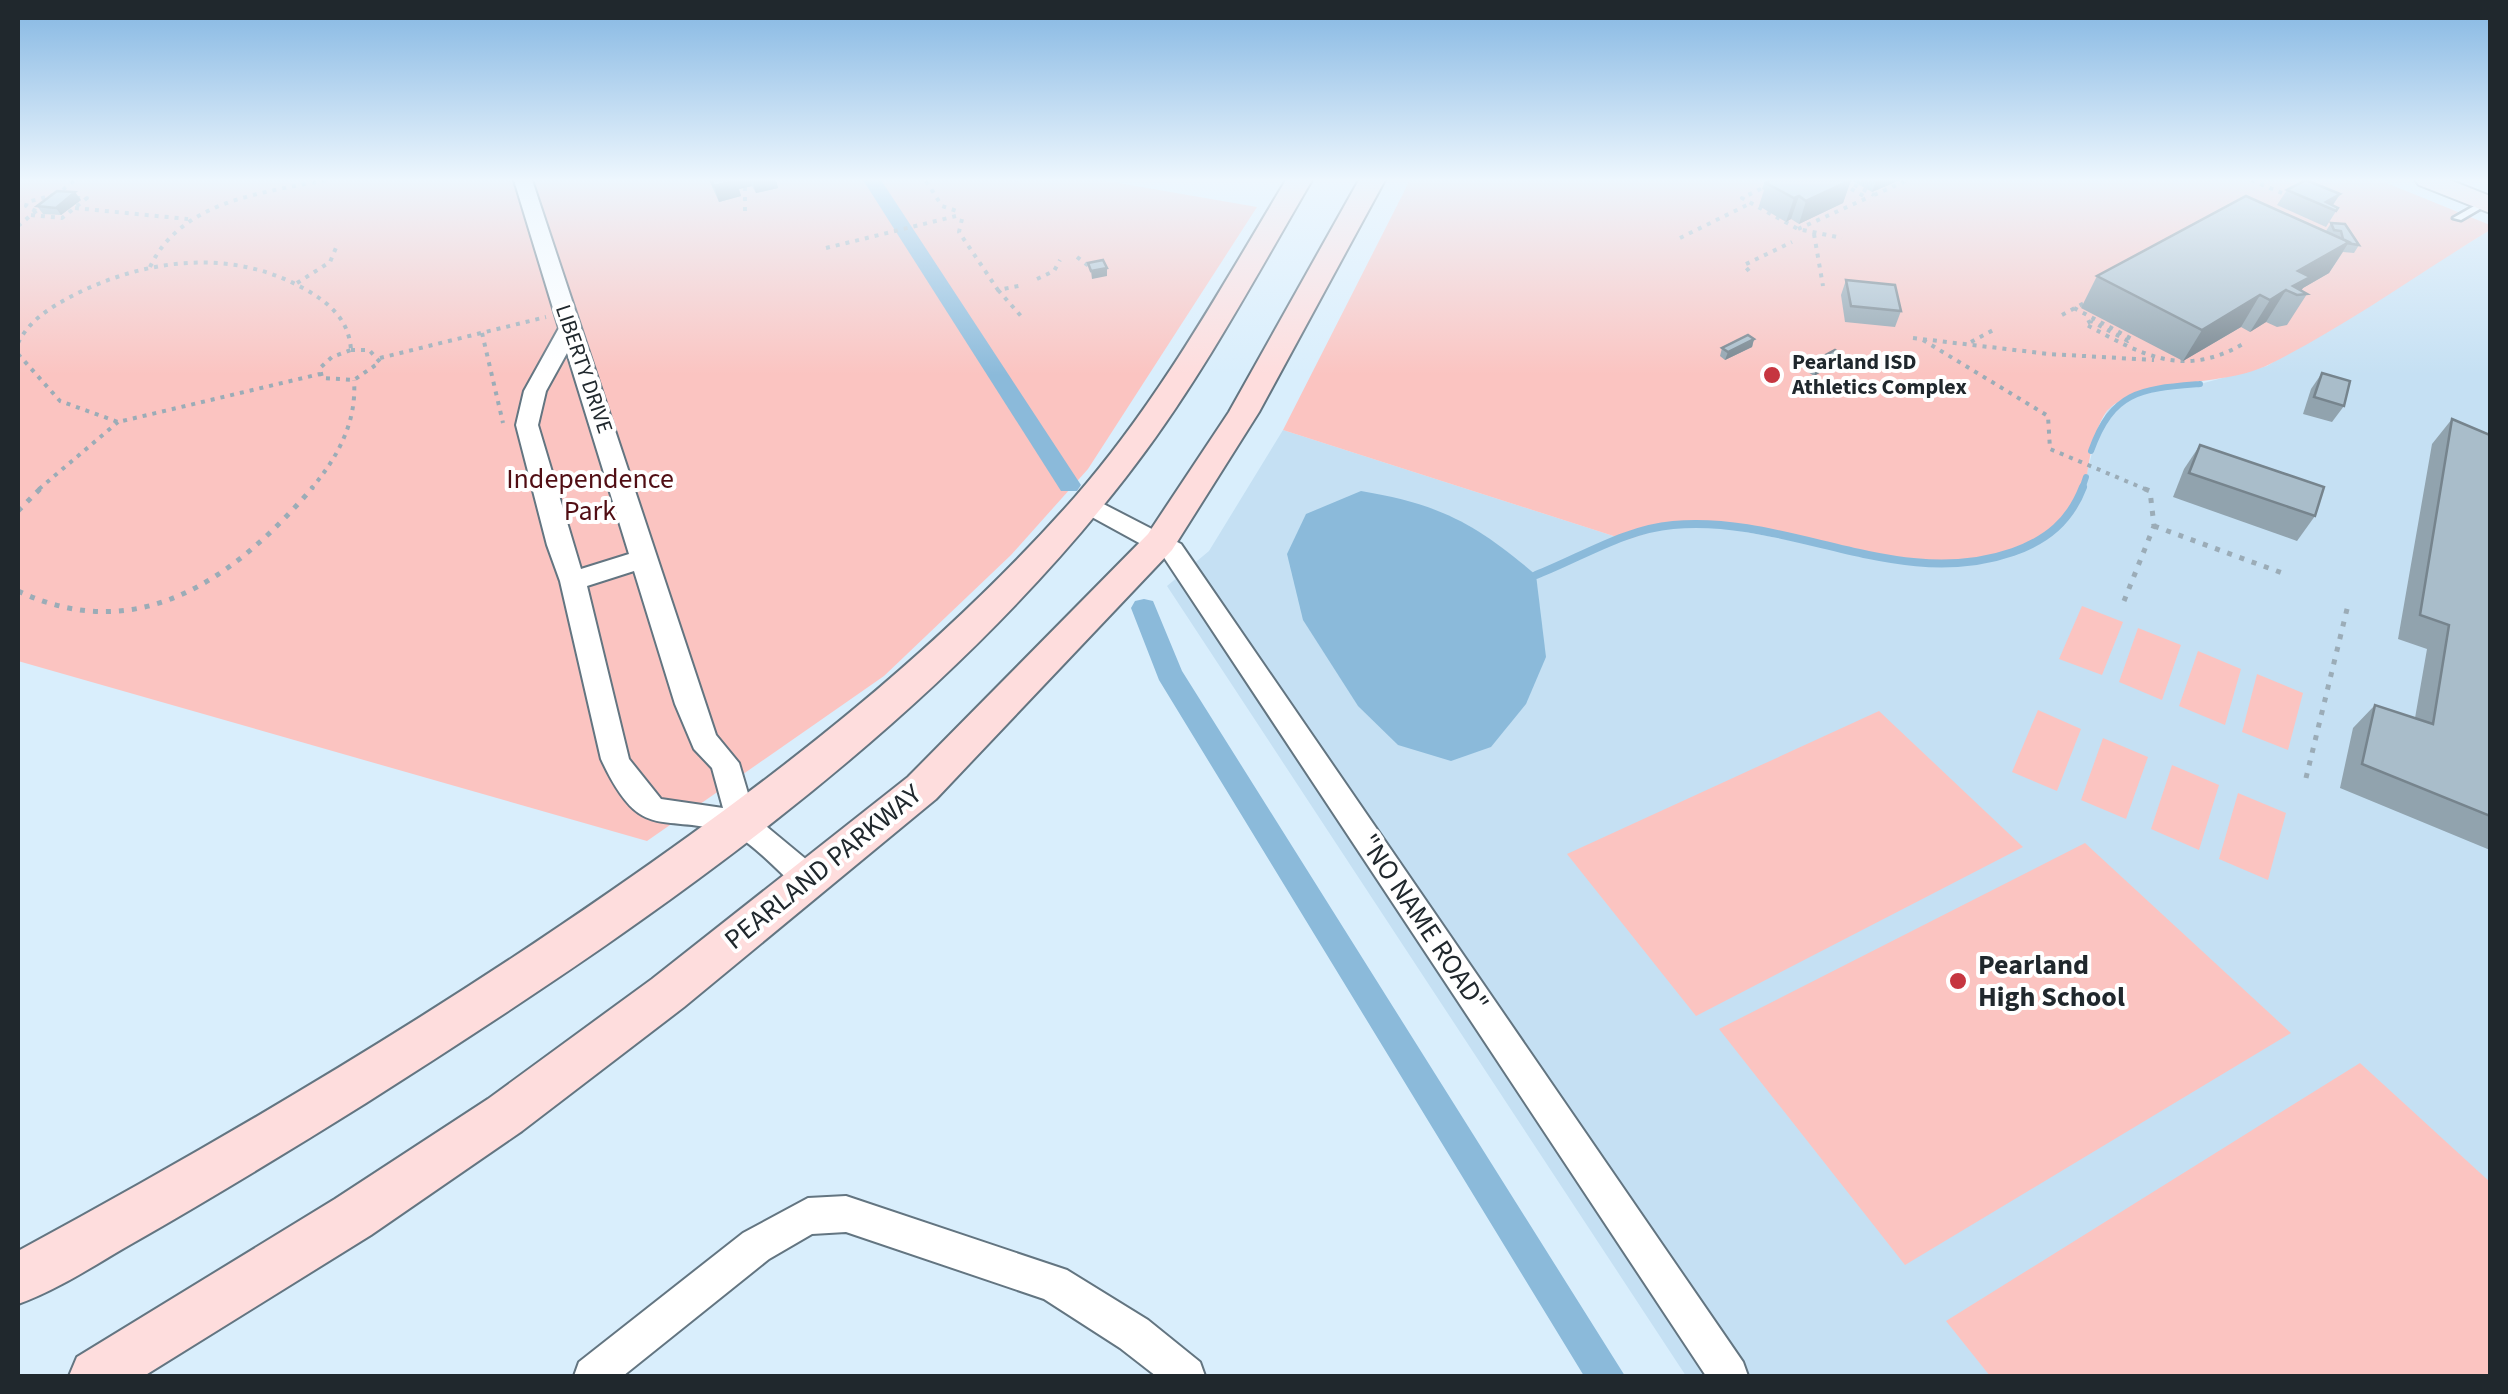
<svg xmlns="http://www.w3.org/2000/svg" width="2508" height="1394" viewBox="0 0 2508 1394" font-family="'Source Sans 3',sans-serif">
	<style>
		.built { fill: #c5e0f3 }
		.green { fill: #fbc4c1 }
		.water { fill: #8bbada }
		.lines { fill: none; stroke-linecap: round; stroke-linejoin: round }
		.stream-far1 { stroke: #8bbada; stroke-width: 6 }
		.stream { stroke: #8bbada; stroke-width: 8 }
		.canal { fill: #8bbada; fill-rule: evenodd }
		.service-casing { stroke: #637581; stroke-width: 5 }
		.minor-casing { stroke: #637581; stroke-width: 4 }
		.secondary-casing { stroke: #637581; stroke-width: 4 }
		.path-far1 { stroke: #9bacb7; stroke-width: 4; stroke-dasharray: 4 6; stroke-linecap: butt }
		.path { stroke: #9bacb7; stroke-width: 5; stroke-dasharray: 5 8; stroke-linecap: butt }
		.service { fill: #fff; fill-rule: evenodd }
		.minor { fill: #fff; fill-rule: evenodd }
		.secondary { fill: #fedddd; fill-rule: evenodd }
		.wall { fill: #91a3ae }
		.shaded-wall { fill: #76848d }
		.building { fill: #a9bdca; stroke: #76848d; stroke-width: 2.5 }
		.poi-dot { fill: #c63640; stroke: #fff; stroke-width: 4 }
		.labels { text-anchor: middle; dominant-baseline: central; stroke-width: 8; stroke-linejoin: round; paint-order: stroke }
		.far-poi-label { font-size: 22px; font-weight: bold; fill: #20282d; stroke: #fff; text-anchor: start }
		.far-street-label { font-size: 22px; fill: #20282d; stroke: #fff }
		.park-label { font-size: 28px; fill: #510e14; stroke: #fff }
		.street-label { font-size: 28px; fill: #20282d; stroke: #fff }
		.poi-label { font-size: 28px; font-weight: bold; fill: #20282d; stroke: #fff; text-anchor: start }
	</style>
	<rect width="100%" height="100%" fill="#d9eefc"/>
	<!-- built -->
	<polygon class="built" points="2490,230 2490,1376 1686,1376 1167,586 1209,551 1283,430 1626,540 1671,525 1725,528 1915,564 1952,567 1986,563 2043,539 2086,477 2098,428 2109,408 2137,393 2200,384 2267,366"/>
	<!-- green -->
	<g class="green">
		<polygon points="18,180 1101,180 1257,207 1088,469 1011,555 884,676 647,841 18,661"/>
		<path d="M1410,180H2379L2490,225V230C2418,274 2346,326 2270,364C2223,388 2150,376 2111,407C2100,416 2096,435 2092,448C2087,466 2087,490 2078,506C2054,549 1996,561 1952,567L1725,528L1671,525L1626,540L1283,430Z"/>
		<polygon points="2082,606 2123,622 2102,675 2059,659"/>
		<polygon points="2138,628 2181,645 2162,700 2119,682"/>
		<polygon points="2198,651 2241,669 2225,725 2179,706"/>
		<polygon points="2257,674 2303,693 2288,750 2242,732"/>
		<polygon points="2038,710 2081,729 2057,791 2012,772"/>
		<polygon points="1879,711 2023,847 1696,1016 1567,854"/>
		<polygon points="2103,738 2148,757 2126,819 2081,800"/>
		<polygon points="2172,765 2219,785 2199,850 2151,829"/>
		<polygon points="2238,793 2286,813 2268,880 2219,859"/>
		<polygon points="2085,843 2291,1033 1905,1265 1719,1029"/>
		<polygon points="2360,1063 2490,1182 2488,1376 1990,1376 1946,1321"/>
	</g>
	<!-- water -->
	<path class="water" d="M1361,491C1440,504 1476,524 1536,575L1546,657L1526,704L1491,747L1451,761L1398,745L1358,706L1303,620L1287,554L1306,514Z"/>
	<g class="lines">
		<!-- stream-far1 -->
		<g class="stream-far1">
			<path d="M2091,451C2113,390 2141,389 2200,384"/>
			<polyline points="2082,489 2086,477"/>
		</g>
		<!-- stream -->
		<path class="stream" d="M1536,575C1580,558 1625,529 1673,525C1789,514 1898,592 2013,552C2047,540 2070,521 2083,487"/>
		<!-- canal -->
		<g class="canal">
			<polygon points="863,180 881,180 1081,485 1077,491 1061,491"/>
			<polygon points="1144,599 1153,601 1182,671 1625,1376 1584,1376 1159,680 1131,608 1135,601"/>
		</g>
		<defs>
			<polygon id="service" points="2483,201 2489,201 2490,203 2461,220 2453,218"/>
			<g id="minor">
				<path d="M514,180H532L716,735L739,763L755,817L819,870L823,879L819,888L808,892L797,888C781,874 750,840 732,834C661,810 642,847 601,759L560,581L547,545L516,425L524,391L559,328ZM567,353L629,554L581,569L538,425L546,391ZM634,571L675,704L694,749L712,768L723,808L661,799L629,759L587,586Z"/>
				<polygon points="1088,496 1181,544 1743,1362 1748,1376 1706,1376 1163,556 1079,510 1076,504"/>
				<polygon points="846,1196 1067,1270 1148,1320 1200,1362 1205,1376 1156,1376 1120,1348 1044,1299 846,1232 812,1234 769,1259 623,1376 574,1376 579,1362 743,1233 808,1198"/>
			</g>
			<g id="secondary">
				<path d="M1286,180H1312C1253,281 1198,385 1126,477C925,736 640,929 366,1103C289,1151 212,1198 133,1243C96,1264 58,1290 18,1304V1251C221,1141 421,1023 611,891C779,775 940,650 1075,497C1159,401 1221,288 1286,180Z"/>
				<polygon points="1359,180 1385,180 1259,412 1172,550 936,799 684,1007 522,1131 371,1235 144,1376 69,1376 77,1357 335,1199 488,1099 652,979 908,777 1148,534 1229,412"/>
				<polygon points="2415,180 2450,180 2490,196 2490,213 2419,185"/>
			</g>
		</defs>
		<!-- service casing -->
		<use href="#service" class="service-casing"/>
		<!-- minor casing -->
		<use href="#minor" class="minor-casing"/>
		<!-- secondary casing -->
		<use href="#secondary" class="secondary-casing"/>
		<!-- path-far1 -->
		<g class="path-far1">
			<polyline points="1779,180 1742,198 1798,229 1842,238"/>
			<polyline points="2251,180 2282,193"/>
			<polyline points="926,181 942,206 957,211"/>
			<polyline points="745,187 745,212"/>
			<polyline points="1874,195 1908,180"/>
			<polyline points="55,196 75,180"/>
			<polyline points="75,208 188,219"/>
			<polyline points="36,211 26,206 27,202 54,195"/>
			<polyline points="31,215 62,218 87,198 76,198"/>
			<polyline points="962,219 959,232 998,290 1023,285"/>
			<polyline points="18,226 42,206"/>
			<polyline points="1798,229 1867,198 1841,183 1847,181 1874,195"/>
			<polyline points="1814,234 1823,286"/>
			<polyline points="1680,238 1751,203"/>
			<polyline points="826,248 956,216"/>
			<polyline points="1077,257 1090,267"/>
			<path d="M150,267C181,201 261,193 326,180"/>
			<polyline points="1749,271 1744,265 1792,242"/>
			<polyline points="1037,279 1054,271 1060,260"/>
			<polyline points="297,283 330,262 338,243"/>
			<polyline points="998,290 1021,316"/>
			<polyline points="2074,308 2132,339 2128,341 2091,321"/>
			<polyline points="2062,315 2088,301"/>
			<path d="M2091,321L2085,324C2141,354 2182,379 2243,344"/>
			<polyline points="482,333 503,423"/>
			<polyline points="1913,338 2049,354 2154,360"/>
			<polyline points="1923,340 2048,416 2050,449 2145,489"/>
			<polyline points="1971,342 1997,328"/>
			<path d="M18,343C29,321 48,309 70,297C141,260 227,247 301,287C327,301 349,318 351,350"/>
			<polygon points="351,350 369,350 380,362 354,380 322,378 320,368 332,357"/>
			<polyline points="18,354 60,401 118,422 320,374"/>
			<polyline points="380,358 546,317"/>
			<polyline points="39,489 118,422"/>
			<path d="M311,489C338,457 357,422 354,380"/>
		</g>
		<!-- path -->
		<g class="path">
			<polyline points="18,511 42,487"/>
			<polyline points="2154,526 2285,574"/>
			<path d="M18,591C139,648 235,578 313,487"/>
			<polyline points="2124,601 2154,526 2150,491 2140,487"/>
			<polyline points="2306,778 2348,605"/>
		</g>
		<!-- service -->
		<use href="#service" class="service"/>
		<!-- minor -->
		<use href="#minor" class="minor"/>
		<!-- secondary -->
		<use href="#secondary" class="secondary"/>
	</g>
	<!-- wall -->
	<g class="wall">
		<polygon points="709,180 776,180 778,188 756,193 752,186 739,189 741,196 719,202"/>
		<polygon points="1765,180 1900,180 1872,192 1851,180 1843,203 1799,224 1791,219 1786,222 1759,206 1764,190 1762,189"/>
		<polygon points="2287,190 2340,194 2333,205 2338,208 2326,227 2277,205"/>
		<polygon points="81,200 61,215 43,214 37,206"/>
		<polygon points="2331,223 2359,245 2354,253 2343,252 2329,273 2303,288 2301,291 2307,294 2287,325 2277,327 2266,322 2250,332 2241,327 2183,361 2081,308 2097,276 2326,231"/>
		<polygon points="1846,280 1901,311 1895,327 1845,322 1841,295"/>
		<polygon points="1754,339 1752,347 1725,360 1720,356 1722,348"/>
		<polygon points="1841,354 1837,363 1814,376 1808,372 1811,363"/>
		<polygon points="2322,373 2344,406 2332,422 2303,414 2311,389"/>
		<polygon points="2452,419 2490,435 2490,850 2340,788 2353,728 2375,705 2415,718 2427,649 2398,639 2432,444"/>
		<polygon points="2200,445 2315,516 2297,541 2173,497 2184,469"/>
	</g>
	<!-- shaded-wall -->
	<g class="shaded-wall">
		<polygon points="735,180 751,180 752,186 739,189 741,196 719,202 714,186"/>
		<polygon points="752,180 776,180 778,188 756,193"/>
		<polygon points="1851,180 1843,203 1799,224 1806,201"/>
		<polygon points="1877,180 1900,180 1872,192"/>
		<polygon points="75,192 81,200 61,215 56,208"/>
		<polygon points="2340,194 2330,209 2326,202"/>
		<polygon points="1799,196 1791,219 1786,222 1794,198"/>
		<polygon points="2349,242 2329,273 2303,288 2298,295 2286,290 2298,271"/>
		<polygon points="1107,268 1107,276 1092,279 1091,271"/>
		<polygon points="2286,290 2266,322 2250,332 2270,300"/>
		<polygon points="2260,295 2241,327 2183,361 2202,330"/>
		<polygon points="1754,339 1752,347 1725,360 1728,352"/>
		<polygon points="1841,354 1837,363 1814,376 1817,368"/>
	</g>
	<!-- building -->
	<g class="building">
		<polygon points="711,180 736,180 736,181 714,186"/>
		<polygon points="1770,180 1851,180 1806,201 1799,196 1794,198 1766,183"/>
		<polygon points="2306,180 2340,194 2326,202 2338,208 2336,211 2287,190"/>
		<polygon points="57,191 75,192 56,208 37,206"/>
		<polygon points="2246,196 2349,242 2298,271 2310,277 2293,286 2307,294 2297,295 2286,290 2270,300 2260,295 2202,330 2097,276"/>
		<polygon points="2331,223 2345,224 2359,245 2346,243 2349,242 2343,239 2341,231 2334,230"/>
		<polygon points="1103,260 1107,268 1091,271 1088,263"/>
		<polygon points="1846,280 1895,285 1901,311 1851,306"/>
		<polygon points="1748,335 1754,339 1728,352 1722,348"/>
		<polygon points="1835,350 1841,354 1817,368 1811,363"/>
		<polygon points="2322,373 2350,381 2344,406 2314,397"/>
		<polygon points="2452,419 2490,435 2490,816 2362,764 2375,705 2433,724 2449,625 2420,615"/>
		<polygon points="2200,445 2324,487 2315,516 2189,473"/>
	</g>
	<!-- sky -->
	<linearGradient id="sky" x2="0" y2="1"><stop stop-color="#83b6e2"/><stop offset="0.48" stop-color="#eef7fe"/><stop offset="1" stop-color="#eef7fe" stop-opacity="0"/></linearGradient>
	<rect width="2508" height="375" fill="url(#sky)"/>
	<!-- markers -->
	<g class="poi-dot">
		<circle cx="1772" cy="375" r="10"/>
		<circle cx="1958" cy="981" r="10"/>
	</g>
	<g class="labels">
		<!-- far-poi labels -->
		<g class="far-poi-label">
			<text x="1792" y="362">Pearland ISD<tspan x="1792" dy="25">Athletics Complex</tspan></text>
		</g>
		<!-- far-street labels -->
		<g class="far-street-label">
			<text transform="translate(584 369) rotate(71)">LIBERTY DRIVE</text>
		</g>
		<!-- park labels -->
		<g class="park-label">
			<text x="590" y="479">Independence<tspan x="590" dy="32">Park</tspan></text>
		</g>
		<!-- street labels -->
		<g class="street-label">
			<text transform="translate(823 867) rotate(-39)">PEARLAND PARKWAY</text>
			<text transform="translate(1424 923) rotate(56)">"NO NAME ROAD"</text>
		</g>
		<!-- poi labels -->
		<g class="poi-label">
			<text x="1978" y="965">Pearland<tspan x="1978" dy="32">High School</tspan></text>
		</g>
	</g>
	<!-- border -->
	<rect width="2508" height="1394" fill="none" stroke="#20282d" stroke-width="40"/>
</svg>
